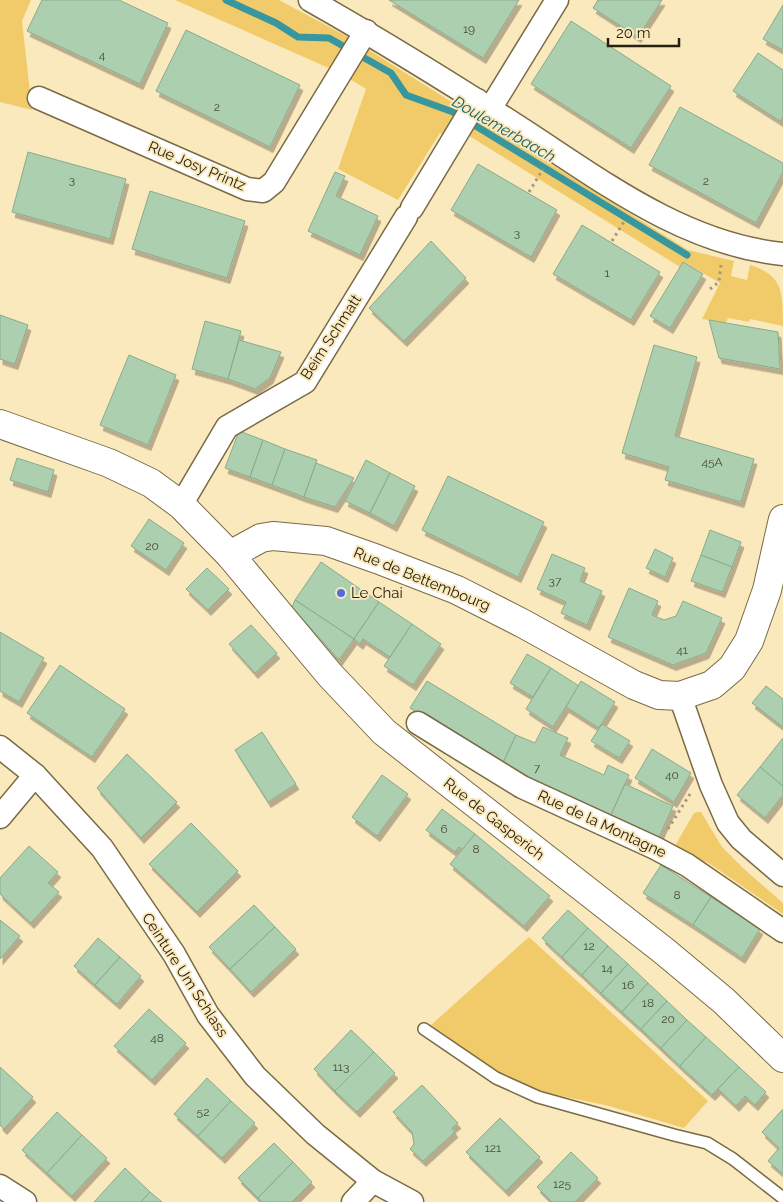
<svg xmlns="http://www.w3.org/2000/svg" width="783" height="1202" viewBox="0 0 783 1202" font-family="Raleway,sans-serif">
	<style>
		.green { fill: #f1cb6a }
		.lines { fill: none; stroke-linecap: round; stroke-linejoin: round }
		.stream { stroke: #38969f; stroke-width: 7 }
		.building { fill: #abcfaf; stroke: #87ab8c; filter: url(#shadow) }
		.service-casing { stroke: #7a6b44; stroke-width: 14 }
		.minor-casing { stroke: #7a6b44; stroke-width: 25 }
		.secondary-casing { stroke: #7a6b44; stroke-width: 30 }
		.path { stroke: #a69878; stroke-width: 3; stroke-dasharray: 2.5 4; stroke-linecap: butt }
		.service { stroke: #fff; stroke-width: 11 }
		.minor { stroke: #fff; stroke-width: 22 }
		.secondary { stroke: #fff; stroke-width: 28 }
		.poi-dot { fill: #4d6de1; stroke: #fbe9be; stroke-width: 2 }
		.labels { text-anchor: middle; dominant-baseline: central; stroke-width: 4; stroke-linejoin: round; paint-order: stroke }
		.number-label { font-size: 12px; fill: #484c38 }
		.street-label { font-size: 15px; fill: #272010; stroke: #fbe9be }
		.poi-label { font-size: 15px; fill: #272010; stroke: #fbe9be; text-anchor: start }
		.water-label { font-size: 16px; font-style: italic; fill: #16616b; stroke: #fbe9be }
	</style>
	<defs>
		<filter id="shadow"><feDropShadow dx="3" dy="5.5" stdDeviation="0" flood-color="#0004"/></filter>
	</defs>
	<rect width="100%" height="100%" fill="#fbe9be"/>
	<!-- green -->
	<g class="green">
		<polygon points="0,0 31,0 22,21 32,110 0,102"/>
		<path d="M175,0H279L348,37L688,250L734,261L731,276L747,280L750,265C783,275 783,292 783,326L750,319L749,322L728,318L726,323L702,319L720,283L684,262L680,267L450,124L442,135L440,133L398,200L338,169L366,89L340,73Z"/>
		<polygon points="698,812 701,812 722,847 744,869 783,903 783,914 707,862 695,861 676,849 676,844 694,813"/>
		<polygon points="529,937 708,1101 684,1128 609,1106 547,1093 500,1074 431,1025"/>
	</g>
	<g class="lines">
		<!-- stream -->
		<polyline class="stream" points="226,0 276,23 298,37 329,38 391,73 406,95 453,112 687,255"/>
	</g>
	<!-- building -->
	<g class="building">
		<polygon points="42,0 119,0 168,23 140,84 27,31"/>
		<polygon points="389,0 519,0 483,58"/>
		<polygon points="598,0 662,0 638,37 593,8"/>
		<polygon points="783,5 783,50 763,39"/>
		<polygon points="571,21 671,86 631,148 531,84"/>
		<polygon points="186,30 300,85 270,147 156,91"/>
		<polygon points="758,53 783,70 783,117 780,121 733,91"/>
		<polygon points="680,107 783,163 783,172 756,223 649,165"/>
		<polygon points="28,152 126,179 110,239 12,212"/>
		<polygon points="478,164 557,210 531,257 451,210"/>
		<polygon points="335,172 345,176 336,196 378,216 360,255 308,231"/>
		<polygon points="150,191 245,221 227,278 132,249"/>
		<polygon points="582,225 660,272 631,320 553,274"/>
		<polygon points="431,241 466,278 404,341 369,308"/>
		<polygon points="683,262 703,274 670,328 650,316"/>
		<polygon points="0,315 28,325 15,364 0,359"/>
		<polygon points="709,320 778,332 780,369 719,358"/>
		<polygon points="205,321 241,331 228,379 192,369"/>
		<polygon points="239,340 281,352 270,378 255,389 228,379"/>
		<polygon points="654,345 697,357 675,436 754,459 741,502 665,480 669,467 622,453"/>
		<polygon points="129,355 176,375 148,445 100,425"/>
		<polygon points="239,431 263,440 250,477 225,468"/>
		<polygon points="263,440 285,449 272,485 250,477"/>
		<polygon points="285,449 317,460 304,497 272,485"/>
		<polygon points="17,458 54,470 48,492 10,480"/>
		<polygon points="366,460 390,473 370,513 345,501"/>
		<polygon points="316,463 354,478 335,507 304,497"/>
		<polygon points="390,473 415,486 394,526 370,513"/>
		<polygon points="448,476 544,522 518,577 422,530"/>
		<polygon points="149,519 184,543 166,570 131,546"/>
		<polygon points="710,530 741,542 732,567 701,555"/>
		<polygon points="655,549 673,558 665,577 646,568"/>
		<polygon points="552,554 585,568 580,581 602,591 587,625 561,613 566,602 537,589"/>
		<polygon points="701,555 732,567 722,592 691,581"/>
		<polygon points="321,562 379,602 354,639 295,600"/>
		<polygon points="207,568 229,589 208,610 186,589"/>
		<polygon points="629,588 658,601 652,615 664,620 676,616 683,601 722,618 706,653 673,665 608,637"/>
		<polygon points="295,600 354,639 339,660 292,607"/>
		<polygon points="379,602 412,624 390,657 363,639 360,644 354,639"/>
		<polygon points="412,624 441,644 413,685 384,666"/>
		<polygon points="251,625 277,653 255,673 229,644"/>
		<polygon points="0,632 44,658 19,702 0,691"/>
		<polygon points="527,654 551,668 533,697 510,683"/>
		<polygon points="60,665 125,709 92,757 27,713"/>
		<polygon points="551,668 579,686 553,727 526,709"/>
		<polygon points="427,681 516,735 502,765 410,708"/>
		<polygon points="581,681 615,702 599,728 566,707"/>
		<polygon points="766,686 783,699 783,727 752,703"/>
		<polygon points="602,724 630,741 619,758 591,741"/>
		<polygon points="543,727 568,738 560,755 604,775 608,765 629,775 611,815 502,765 516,735 535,743"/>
		<polygon points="262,732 296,784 268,802 235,750"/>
		<polygon points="783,738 783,786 760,767"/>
		<polygon points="652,749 691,773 674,802 635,778"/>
		<polygon points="127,754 177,802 141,838 97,788"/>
		<polygon points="760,767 783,786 783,795 765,818 737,795"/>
		<polygon points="382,775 408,794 377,836 352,817"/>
		<polygon points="625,784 673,806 659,837 611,815"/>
		<polygon points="442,809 475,834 463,850 459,847 455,852 426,830"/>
		<polygon points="191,823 238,871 197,912 149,864"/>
		<polygon points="475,834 550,896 524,926 450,864"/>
		<polygon points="29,846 58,872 48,883 59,892 31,923 0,894 0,878"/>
		<polygon points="661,865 711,897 693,925 643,893"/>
		<polygon points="711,897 760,929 742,958 693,925"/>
		<polygon points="254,905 275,927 230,969 209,947"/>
		<polygon points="568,910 588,928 562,957 542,938"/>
		<polygon points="0,920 20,936 0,959"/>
		<polygon points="275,927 296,949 251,992 230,969"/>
		<polygon points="588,928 608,946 582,975 562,957"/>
		<polygon points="98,938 120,957 95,985 74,966"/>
		<polygon points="608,946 628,964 601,993 582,975"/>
		<polygon points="120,957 141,976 117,1004 95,985"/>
		<polygon points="628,964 648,983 622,1012 601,993"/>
		<polygon points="648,983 667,1001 641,1029 622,1012"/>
		<polygon points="667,1001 687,1020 661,1048 641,1029"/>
		<polygon points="149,1009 186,1043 152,1080 114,1046"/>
		<polygon points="687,1020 706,1037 680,1066 661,1048"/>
		<polygon points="351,1030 374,1052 335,1091 314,1069"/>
		<polygon points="706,1037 739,1067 712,1095 680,1066"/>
		<polygon points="374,1052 395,1073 357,1112 335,1091"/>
		<polygon points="0,1067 33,1097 4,1129 0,1125"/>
		<polygon points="739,1067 766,1092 755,1105 745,1096 736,1106 718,1089"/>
		<polygon points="207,1078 231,1101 198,1136 174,1114"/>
		<polygon points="422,1085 458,1123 452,1128 455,1132 423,1161 410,1149 414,1144 412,1132 393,1112"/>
		<polygon points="231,1101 255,1123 222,1158 198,1136"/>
		<polygon points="783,1109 783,1174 768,1161 779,1148 762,1132"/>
		<polygon points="57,1112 82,1135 47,1173 22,1150"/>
		<polygon points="500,1118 540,1157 506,1191 466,1152"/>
		<polygon points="82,1135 107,1158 72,1196 47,1173"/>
		<polygon points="274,1143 293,1162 258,1198 238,1178"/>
		<polygon points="571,1152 598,1178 575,1202 552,1202 537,1187"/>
		<polygon points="293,1162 312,1182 292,1202 262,1202 258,1198"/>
		<polygon points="125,1168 150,1192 141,1202 94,1202"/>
		<polygon points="150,1192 162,1202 141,1202"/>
	</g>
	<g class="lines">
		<defs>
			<polyline id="service" points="424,1029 496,1078 538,1097 674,1135 707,1143 733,1159 783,1198"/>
			<g id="minor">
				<path d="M310,0C379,39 447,81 514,124C597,177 681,244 783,254"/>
				<polyline points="39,98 247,189 263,191 274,182 366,31"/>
				<polyline points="490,109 557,0"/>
				<polyline points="412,208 477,100"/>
				<polyline points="181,505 227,427 305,382 406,217"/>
				<polyline points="680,696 711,785 728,823 741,839 783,875"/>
				<polyline points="418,723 522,787 655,848 687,865 783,931"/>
				<polyline points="0,747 35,775 102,848 174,954 208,1015 255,1076 315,1134 373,1181 412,1202"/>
				<polyline points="0,817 35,775"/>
				<polyline points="0,1186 25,1202"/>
				<polyline points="353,1202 373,1181"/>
			</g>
			<g id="secondary">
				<polyline points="0,424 109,463 151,483 181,505 230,555 330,675 384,732 664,951 724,1001 783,1058"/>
				<polyline points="230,555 261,538 273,536 326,541 377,559 457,590 522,623 634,685 659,695 680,696 712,685 732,668 749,641 767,590 783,519"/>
			</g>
		</defs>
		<!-- service casing -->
		<use href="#service" class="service-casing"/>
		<!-- minor casing -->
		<use href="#minor" class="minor-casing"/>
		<!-- secondary casing -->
		<use href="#secondary" class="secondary-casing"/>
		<!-- path -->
		<g class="path">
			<polyline points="529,192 543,169"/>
			<polyline points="612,241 625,220"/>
			<polyline points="710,289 719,282 721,265"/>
			<polyline points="668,829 690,794"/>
		</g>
		<!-- service -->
		<use href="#service" class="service"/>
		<!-- minor -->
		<use href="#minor" class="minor"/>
		<!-- secondary -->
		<use href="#secondary" class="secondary"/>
	</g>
	<!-- markers -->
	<circle class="poi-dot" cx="341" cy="593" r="5"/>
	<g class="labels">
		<!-- number labels -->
		<g class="number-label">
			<text x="469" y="29">19</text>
			<text x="102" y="55">4</text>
			<text x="217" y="107">2</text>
			<text x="72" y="180">3</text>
			<text x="706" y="181">2</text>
			<text x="517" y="233">3</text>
			<text x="607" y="273">1</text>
			<text x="712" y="462">45A</text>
			<text x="152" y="546">20</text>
			<text x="555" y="581">37</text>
			<text x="682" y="650">41</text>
			<text x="537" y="768">7</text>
			<text x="672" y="775">40</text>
			<text x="444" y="829">6</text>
			<text x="476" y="849">8</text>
			<text x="677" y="895">8</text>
			<text x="589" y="946">12</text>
			<text x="607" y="968">14</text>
			<text x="628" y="985">16</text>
			<text x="648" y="1003">18</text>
			<text x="668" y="1019">20</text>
			<text x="157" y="1038">48</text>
			<text x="341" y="1067">113</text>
			<text x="203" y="1112">52</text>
			<text x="493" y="1148">121</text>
			<text x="562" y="1184">125</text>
		</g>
		<!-- street labels -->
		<g class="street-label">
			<text transform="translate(197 166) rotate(23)">Rue Josy Printz</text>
			<text transform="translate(331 337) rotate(-57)">Beim Schmatt</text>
			<text transform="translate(422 579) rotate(22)">Rue de Bettembourg</text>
			<text transform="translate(494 819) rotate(38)">Rue de Gasperich</text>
			<text transform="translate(602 824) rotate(25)">Rue de la Montagne</text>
			<text transform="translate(185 975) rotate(57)">Ceinture Um Schlass</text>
		</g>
		<!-- poi labels -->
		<g class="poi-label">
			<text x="351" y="593">Le Chai</text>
		</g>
		<!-- water labels -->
		<g class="water-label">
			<text transform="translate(504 129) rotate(30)">Doulemerbaach</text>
		</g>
	</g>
	<!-- scale -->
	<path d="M608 38v8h71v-8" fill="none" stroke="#272010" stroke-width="2.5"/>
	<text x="616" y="38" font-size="15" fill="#272010" stroke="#fbe9be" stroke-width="4" paint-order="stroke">20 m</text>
</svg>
